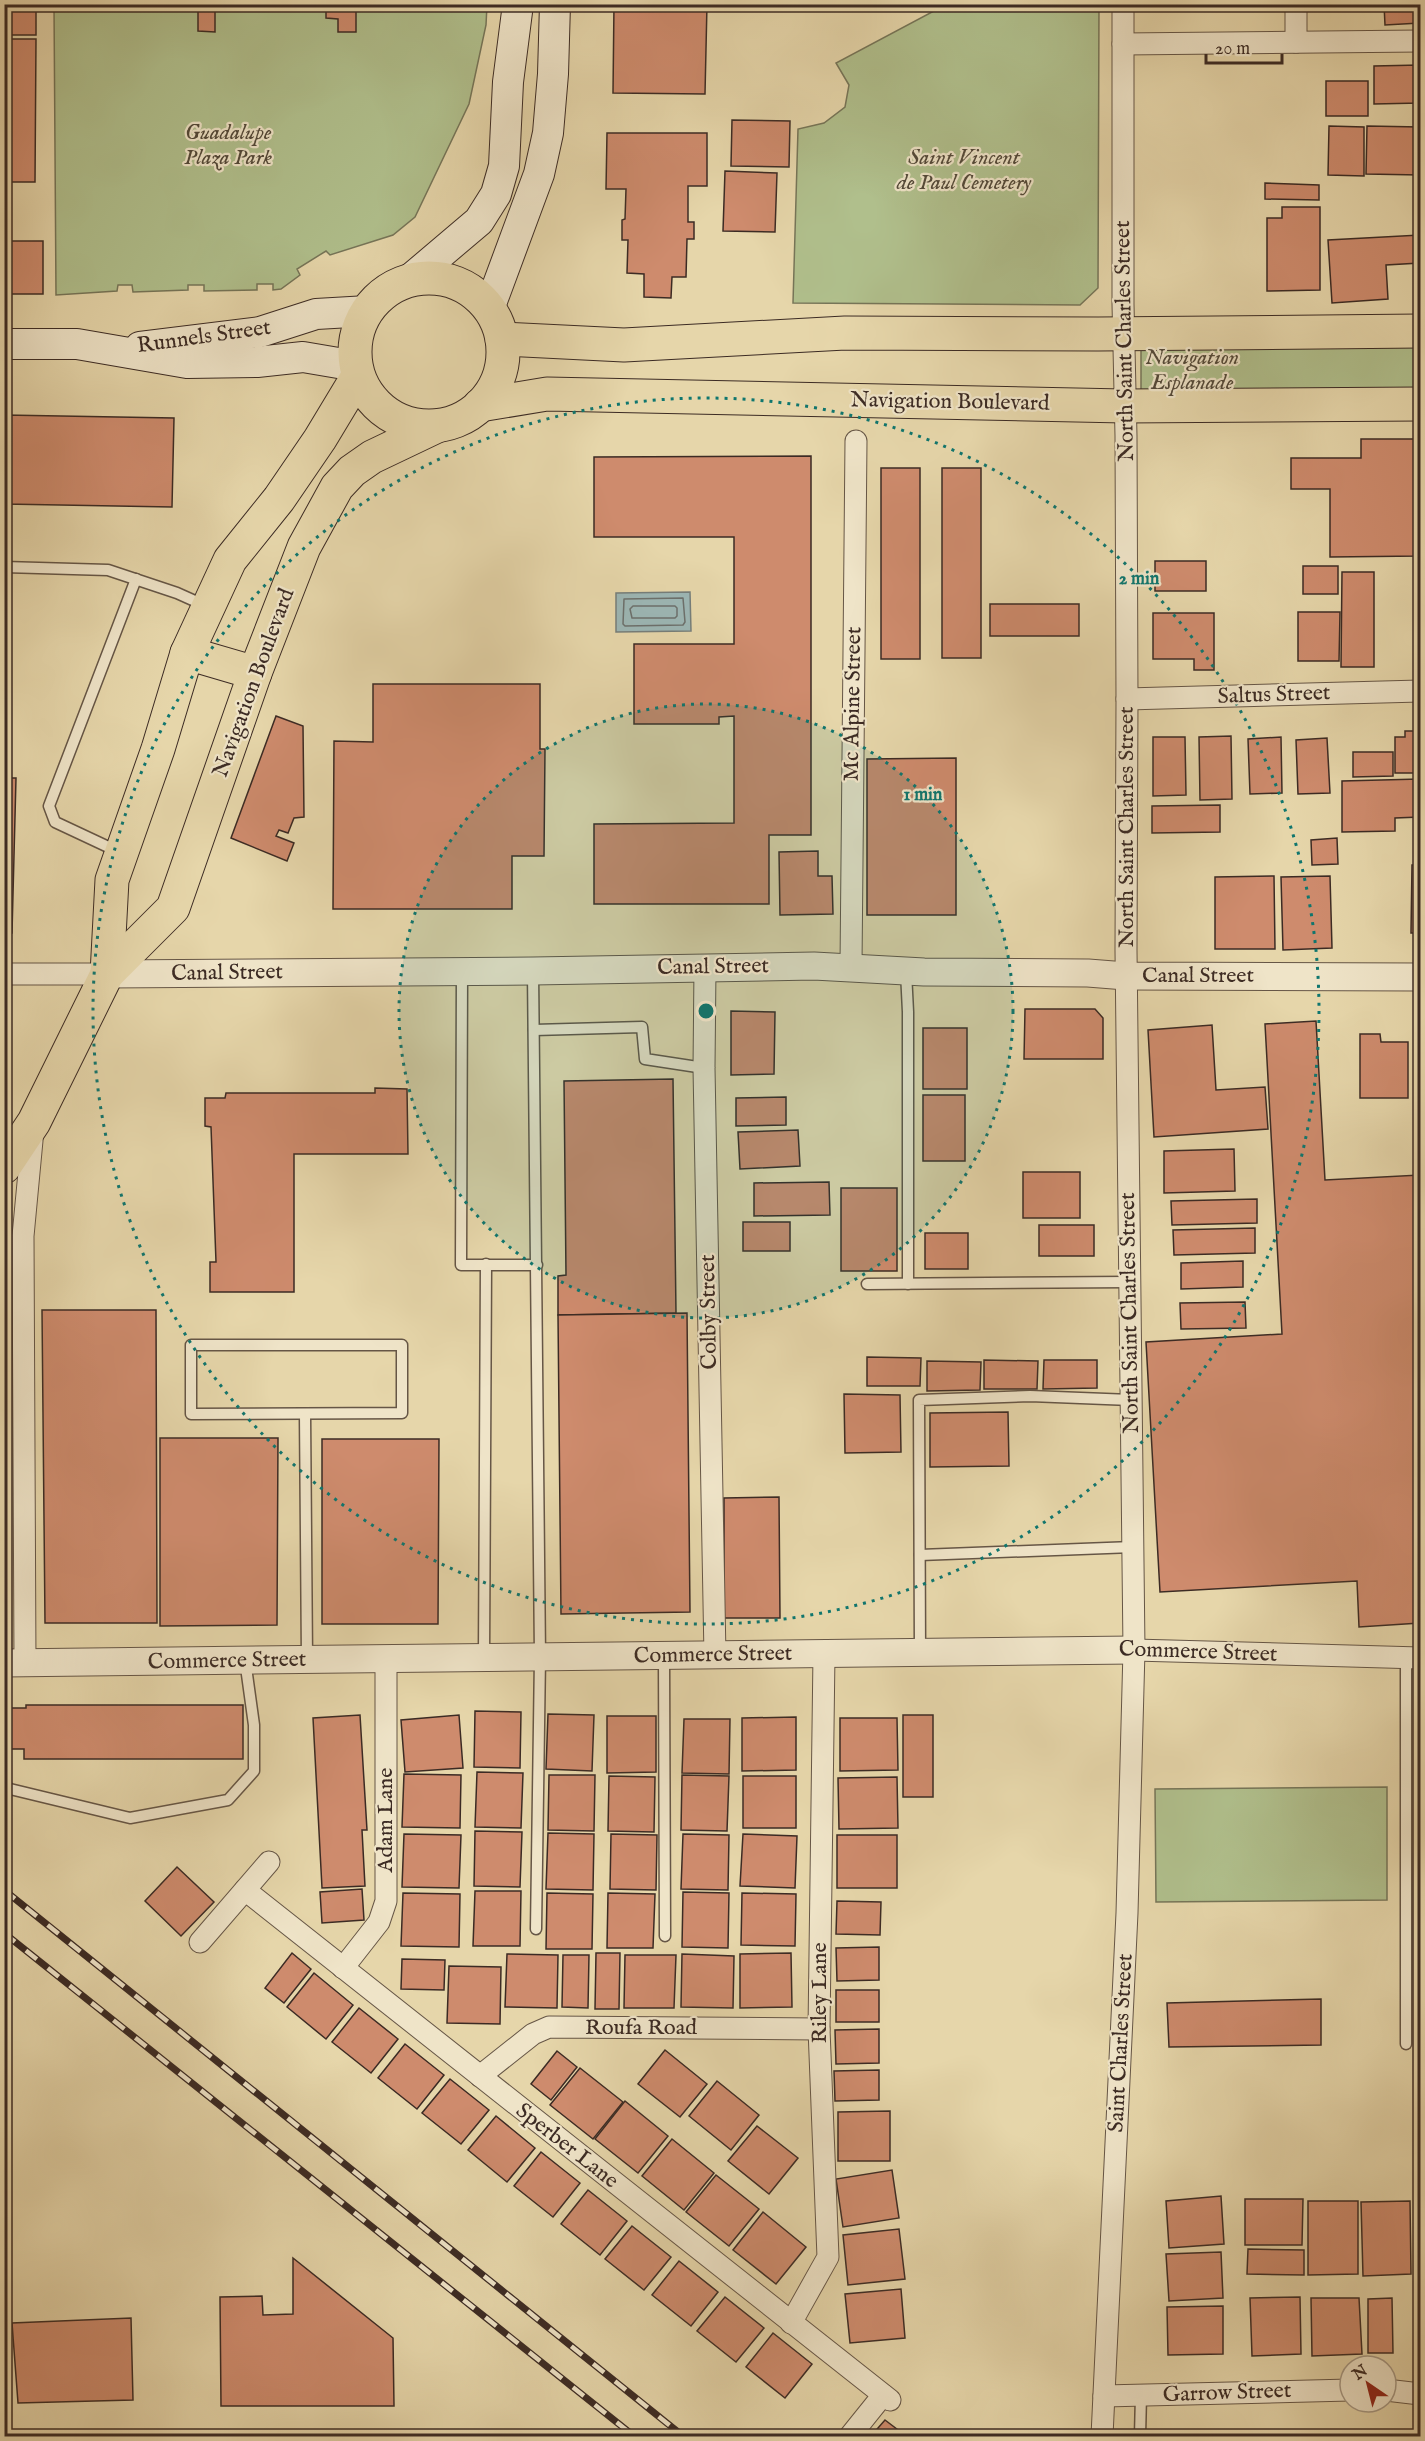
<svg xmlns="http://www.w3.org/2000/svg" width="1425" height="2441" viewBox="0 0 1425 2441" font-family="'IM FELL English',serif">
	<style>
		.green { fill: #b0bf8c; stroke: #767558; stroke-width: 1.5 }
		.water { fill: #9cb6b4; stroke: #767e7a; stroke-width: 1.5 }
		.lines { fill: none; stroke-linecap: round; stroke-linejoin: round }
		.shore { stroke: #6c706c; stroke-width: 1.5 }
		.building { fill: #ce8b6d; stroke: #3c2b24; stroke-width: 1.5 }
		.service-casing { stroke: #665646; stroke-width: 13 }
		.minor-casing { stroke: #665646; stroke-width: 23 }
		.tertiary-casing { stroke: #665646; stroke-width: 29 }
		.secondary-casing { stroke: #3c2b24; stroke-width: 32 }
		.primary-casing { stroke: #3c2b24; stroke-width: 35 }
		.service { stroke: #efe4c8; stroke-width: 10 }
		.minor { stroke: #efe4c8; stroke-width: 21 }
		.tertiary { stroke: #efe4c8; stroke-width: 27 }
		.secondary { stroke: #efe4c8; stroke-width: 30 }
		.primary { stroke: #e6d6aa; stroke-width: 33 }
		.rail-casing { stroke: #3c2b24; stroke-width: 7 }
		.rail { stroke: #efe4c8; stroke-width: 4.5; stroke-dasharray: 14; stroke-linecap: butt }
		.ring { fill: none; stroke: #0f766e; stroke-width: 3; stroke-dasharray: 3 6 }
		.labels { text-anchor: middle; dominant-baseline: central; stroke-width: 4.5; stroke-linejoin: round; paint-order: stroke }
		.park-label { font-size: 22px; font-style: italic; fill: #534939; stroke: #efe4c8 }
		.street-label { font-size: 22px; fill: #3c2b24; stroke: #efe4c8 }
		.centre { fill: #0f766e; stroke: #efe4c8; stroke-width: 3 }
		.ring-label { font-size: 18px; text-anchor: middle; font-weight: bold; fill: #0f766e; stroke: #efe4c8; stroke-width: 4.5; stroke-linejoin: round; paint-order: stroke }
	</style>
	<rect width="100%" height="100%" fill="#e6d6aa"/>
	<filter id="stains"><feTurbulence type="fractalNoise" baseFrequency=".00333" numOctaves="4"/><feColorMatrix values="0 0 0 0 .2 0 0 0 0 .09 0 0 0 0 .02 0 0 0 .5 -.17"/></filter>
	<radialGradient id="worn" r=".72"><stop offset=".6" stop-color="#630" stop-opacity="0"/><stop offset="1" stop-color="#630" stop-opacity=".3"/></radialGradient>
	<!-- green -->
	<g class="green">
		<polygon points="947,4 1099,5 1098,288 1080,305 793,303 798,129 824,123 845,107 849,85 836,63"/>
		<polygon points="54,5 487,5 486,25 469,104 415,217 393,235 330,255 326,251 297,269 300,275 281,289 273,290 273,284 257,284 257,290 204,291 204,285 188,285 188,290 133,292 132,285 118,285 117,291 56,295"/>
		<polygon points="1420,343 1420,393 1141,397 1141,346"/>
		<polygon points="1387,1787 1387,1900 1156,1902 1155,1789"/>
	</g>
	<!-- water -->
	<polygon class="water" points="690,592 691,631 616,632 616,593"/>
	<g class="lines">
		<!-- shore -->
		<g class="shore">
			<polygon points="683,598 685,622 683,625 625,626 623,624 624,599"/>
			<polygon points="633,606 675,606 677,608 677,616 675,618 632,618 630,609"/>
		</g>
	</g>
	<!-- building -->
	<g class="building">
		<rect x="4" y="4" width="32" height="31"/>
		<polygon points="198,4 215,4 215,32 198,31"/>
		<polygon points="326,4 356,4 356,32 338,32 338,19 326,18"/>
		<polygon points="614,4 707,4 705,94 613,93"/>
		<polygon points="1384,4 1420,4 1420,23 1385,25"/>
		<polygon points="4,39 36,39 35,182 4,182"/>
		<polygon points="1420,65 1420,103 1374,104 1374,66"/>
		<rect x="1326" y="81" width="42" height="35"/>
		<polygon points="732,120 790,121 789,167 731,166"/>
		<polygon points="1329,126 1364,127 1364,176 1328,175"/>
		<polygon points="1367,126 1420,127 1420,175 1366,174"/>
		<polygon points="607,133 707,133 707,186 688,186 688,222 694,222 694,239 687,239 686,277 672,277 671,298 644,297 644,274 627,273 628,240 622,240 622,220 625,219 626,189 606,189"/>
		<polygon points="725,171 777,173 775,232 723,231"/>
		<polygon points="1265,183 1319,185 1319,200 1265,199"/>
		<polygon points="1282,207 1320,207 1320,290 1267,291 1267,218 1282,218"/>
		<polygon points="1420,235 1420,263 1386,265 1388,299 1332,303 1328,240"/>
		<rect x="4" y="241" width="39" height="53"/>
		<polygon points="4,415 174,418 172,507 4,504"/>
		<polygon points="1361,439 1420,439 1420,556 1330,557 1330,489 1291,489 1291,458 1361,458"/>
		<polygon points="811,456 811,835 769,835 769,904 594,904 594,824 734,823 734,716 719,717 719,724 634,724 634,644 734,644 734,537 594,537 594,457"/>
		<rect x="881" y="468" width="39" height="191"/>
		<rect x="942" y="468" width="39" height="190"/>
		<rect x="1155" y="561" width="51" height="30"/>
		<rect x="1303" y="566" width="35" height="28"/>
		<polygon points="1342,572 1374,572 1374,667 1341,667"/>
		<rect x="990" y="604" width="89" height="32"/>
		<polygon points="1298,612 1340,612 1339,661 1298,661"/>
		<polygon points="1153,613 1214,613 1214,670 1194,670 1194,659 1153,659"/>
		<polygon points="373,684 540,684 540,749 545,749 544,856 512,856 512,909 333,909 334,741 373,742"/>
		<polygon points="276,716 303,726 304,817 294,818 288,833 279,830 276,836 294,843 287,861 231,838"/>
		<polygon points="1405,731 1420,731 1420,773 1395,773 1395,737 1405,737"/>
		<polygon points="1231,736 1232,799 1200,800 1199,737"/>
		<polygon points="1153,737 1185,737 1186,795 1153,796"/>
		<polygon points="1281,737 1282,793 1250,794 1248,739"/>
		<polygon points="1327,738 1330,793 1298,794 1296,740"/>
		<polygon points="1353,752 1393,752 1393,776 1353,777"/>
		<polygon points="956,758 956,915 867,915 867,759"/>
		<polygon points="4,778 16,778 12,933 4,933"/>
		<polygon points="1420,779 1420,817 1395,818 1395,831 1342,832 1342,781"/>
		<polygon points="1220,805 1220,832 1152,833 1152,806"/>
		<polygon points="1337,838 1338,864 1312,865 1311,840"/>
		<polygon points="818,851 818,876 832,876 833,914 780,915 779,852"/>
		<polygon points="1412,865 1420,865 1420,933 1411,933"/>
		<polygon points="1274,876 1275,949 1215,949 1215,877"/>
		<polygon points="1330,876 1332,948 1283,950 1281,877"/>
		<polygon points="1025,1009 1095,1009 1103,1018 1103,1059 1024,1059"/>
		<polygon points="731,1011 775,1012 774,1074 731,1075"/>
		<polygon points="1316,1021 1325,1180 1420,1175 1420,1623 1359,1627 1357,1581 1160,1592 1146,1342 1282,1334 1265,1024"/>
		<polygon points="1212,1025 1216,1090 1265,1087 1268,1129 1154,1137 1148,1030"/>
		<rect x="923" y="1028" width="44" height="61"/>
		<polygon points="1360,1034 1380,1034 1381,1042 1408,1042 1408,1098 1360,1098"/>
		<polygon points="673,1079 676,1313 558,1315 558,1276 566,1275 564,1081"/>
		<polygon points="375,1088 407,1089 408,1154 294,1154 294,1292 210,1292 210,1262 216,1262 211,1127 205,1126 205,1098 225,1098 226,1093 375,1093"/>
		<rect x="923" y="1095" width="42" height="66"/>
		<polygon points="786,1097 786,1125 736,1126 736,1098"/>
		<polygon points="798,1130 800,1166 740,1169 738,1132"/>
		<polygon points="1234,1149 1235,1191 1164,1193 1164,1151"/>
		<rect x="1023" y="1172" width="57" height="46"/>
		<polygon points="829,1182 830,1215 754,1216 754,1183"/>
		<rect x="841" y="1188" width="56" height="83"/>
		<polygon points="1257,1199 1257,1223 1172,1225 1171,1201"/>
		<rect x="743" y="1222" width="47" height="29"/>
		<rect x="1039" y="1225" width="55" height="31"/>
		<polygon points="1255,1228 1255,1253 1174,1255 1173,1230"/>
		<rect x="925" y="1233" width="43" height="36"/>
		<polygon points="1243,1261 1243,1287 1181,1289 1181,1263"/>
		<polygon points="1245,1302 1246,1328 1181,1329 1180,1303"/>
		<polygon points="42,1310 156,1310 157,1623 45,1623"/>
		<polygon points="687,1313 690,1612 561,1614 558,1315"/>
		<polygon points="867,1357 921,1358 920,1386 867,1386"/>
		<polygon points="984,1360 1038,1361 1037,1389 984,1389"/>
		<polygon points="1044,1360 1097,1360 1097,1388 1043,1389"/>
		<polygon points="927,1361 981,1362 980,1390 927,1391"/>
		<polygon points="844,1394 900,1395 901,1452 845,1453"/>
		<polygon points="1008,1412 1009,1466 930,1467 930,1413"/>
		<polygon points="160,1438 278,1438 277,1625 160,1626"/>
		<polygon points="322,1439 439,1439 438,1624 322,1624"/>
		<polygon points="779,1497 780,1618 724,1618 724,1498"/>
		<polygon points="26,1705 243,1705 243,1759 24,1759 24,1749 4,1749 4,1708 26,1708"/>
		<polygon points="475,1711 521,1712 520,1768 474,1767"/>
		<polygon points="548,1714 594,1715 592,1771 546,1769"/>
		<polygon points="360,1715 367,1830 362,1830 365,1886 322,1888 313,1718"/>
		<polygon points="459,1715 463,1768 405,1772 401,1720"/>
		<rect x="903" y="1715" width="30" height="82"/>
		<polygon points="607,1716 656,1716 656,1772 607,1773"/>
		<polygon points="796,1717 796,1770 742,1771 742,1718"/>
		<polygon points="840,1718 897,1718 898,1770 840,1771"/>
		<polygon points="684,1719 730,1719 729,1774 682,1773"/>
		<polygon points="477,1772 523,1773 521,1828 475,1827"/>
		<polygon points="404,1774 461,1775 460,1828 402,1827"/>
		<polygon points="549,1775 595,1775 594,1831 548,1830"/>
		<polygon points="682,1775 729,1776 727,1831 681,1830"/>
		<polygon points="609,1776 655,1777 654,1832 608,1831"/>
		<rect x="743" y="1776" width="53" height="52"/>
		<polygon points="897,1777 898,1828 839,1829 838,1778"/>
		<polygon points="475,1831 522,1832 520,1887 474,1886"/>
		<polygon points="548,1833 594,1834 593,1890 546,1889"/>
		<polygon points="404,1834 461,1835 459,1888 402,1887"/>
		<polygon points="611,1834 657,1835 656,1890 610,1889"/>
		<polygon points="683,1834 729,1835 728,1890 681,1889"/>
		<polygon points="743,1834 797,1836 795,1888 740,1886"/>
		<rect x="837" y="1835" width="60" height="53"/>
		<polygon points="177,1867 214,1902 181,1936 145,1901"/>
		<polygon points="362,1889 364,1920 322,1923 320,1892"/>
		<polygon points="475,1891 521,1891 520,1946 473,1946"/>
		<polygon points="683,1892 729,1893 728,1948 682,1947"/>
		<polygon points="403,1893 460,1894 459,1947 401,1946"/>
		<polygon points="547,1893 593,1894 592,1949 546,1949"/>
		<polygon points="608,1893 655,1894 653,1948 607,1948"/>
		<polygon points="742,1893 796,1894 795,1946 741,1945"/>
		<polygon points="837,1901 881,1902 880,1935 836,1934"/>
		<polygon points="879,1947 879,1980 837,1981 836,1948"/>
		<polygon points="292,1953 311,1969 284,2003 265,1988"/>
		<polygon points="596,1953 620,1953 619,2009 595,2009"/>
		<polygon points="791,1953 792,2007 740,2008 740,1954"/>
		<polygon points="507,1954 558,1955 557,2008 505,2007"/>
		<polygon points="682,1954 734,1956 733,2008 681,2007"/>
		<polygon points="563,1955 589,1955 588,2008 562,2007"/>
		<polygon points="625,1955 676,1955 674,2008 624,2008"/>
		<polygon points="402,1959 445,1960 444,1990 401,1989"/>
		<polygon points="449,1966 501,1967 500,2024 447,2023"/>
		<polygon points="314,1973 353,2005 326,2039 287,2007"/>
		<rect x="836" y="1990" width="43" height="32"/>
		<polygon points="1321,1999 1321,2045 1169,2047 1167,2003"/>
		<polygon points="359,2008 398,2039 371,2073 332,2042"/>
		<polygon points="879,2029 879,2063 836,2064 835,2030"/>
		<polygon points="405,2044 444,2075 417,2109 378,2078"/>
		<polygon points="665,2050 707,2084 680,2117 638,2084"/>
		<polygon points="557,2051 577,2067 551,2100 531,2084"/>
		<polygon points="580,2068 623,2102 593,2139 550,2105"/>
		<polygon points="879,2070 879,2100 835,2101 834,2071"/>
		<polygon points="450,2079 489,2110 461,2144 422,2113"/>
		<polygon points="717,2081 759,2115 731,2150 689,2116"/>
		<polygon points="625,2101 668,2136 638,2173 595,2139"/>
		<polygon points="890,2111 890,2161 838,2161 838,2112"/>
		<polygon points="496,2116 535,2148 507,2182 468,2150"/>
		<polygon points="757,2126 798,2158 769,2194 728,2161"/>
		<polygon points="672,2139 714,2173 684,2210 642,2176"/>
		<polygon points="541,2152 580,2183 553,2217 514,2186"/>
		<polygon points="892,2170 899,2218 843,2227 836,2179"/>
		<polygon points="716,2175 759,2209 729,2246 686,2212"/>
		<polygon points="588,2190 627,2221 600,2255 561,2224"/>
		<polygon points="1221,2196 1224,2244 1169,2248 1166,2201"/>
		<polygon points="1245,2199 1303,2199 1302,2245 1245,2245"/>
		<polygon points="1308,2201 1358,2201 1358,2274 1308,2275"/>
		<polygon points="1410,2201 1411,2274 1363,2276 1361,2202"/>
		<polygon points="763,2212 806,2247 776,2284 733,2250"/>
		<polygon points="632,2226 671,2257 644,2290 605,2259"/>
		<polygon points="899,2229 905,2279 848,2285 843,2235"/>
		<polygon points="1248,2249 1304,2250 1304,2275 1247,2274"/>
		<polygon points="1221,2252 1223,2298 1169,2301 1166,2254"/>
		<polygon points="293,2258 393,2338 394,2406 221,2406 220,2297 262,2296 263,2315 293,2314"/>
		<polygon points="679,2261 718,2292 691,2326 652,2295"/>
		<polygon points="901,2289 905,2338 850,2343 845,2294"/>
		<polygon points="725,2297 764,2328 736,2362 697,2331"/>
		<polygon points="1300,2297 1301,2354 1252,2356 1250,2298"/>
		<polygon points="1311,2298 1359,2298 1362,2354 1312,2356"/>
		<polygon points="1392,2298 1393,2353 1368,2353 1368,2299"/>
		<polygon points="1223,2306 1223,2354 1168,2355 1167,2307"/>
		<polygon points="131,2318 133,2400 18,2403 12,2323"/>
		<polygon points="773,2333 812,2364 785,2398 746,2367"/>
		<polygon points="885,2420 906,2436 871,2436"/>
		<rect x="1164" y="2432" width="53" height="4"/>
	</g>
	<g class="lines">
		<defs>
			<g id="service">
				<polyline points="4,567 108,570 177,593 206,606"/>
				<polyline points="119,852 55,822 49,806 136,579"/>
				<polyline points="462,971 461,1265 537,1265"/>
				<polyline points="533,971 540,1657 536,1929"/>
				<polyline points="906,972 908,1012 908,1284"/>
				<polyline points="534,1030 642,1027 645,1059 704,1068"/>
				<polyline points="867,1284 1130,1282"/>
				<polygon points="191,1345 402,1345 402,1413 191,1414"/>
				<polyline points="305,1414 307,1659"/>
				<polyline points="920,1555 1133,1547"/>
				<polyline points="920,1653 919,1400 1030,1396 1131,1400"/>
				<polyline points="484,1657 486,1264"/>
				<polyline points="664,1657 665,1936"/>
				<polyline points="1406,1659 1406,2044"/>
				<polyline points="4,1785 10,1789 130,1818 228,1800 254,1771 254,1725 245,1660"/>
				<polyline points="1140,2436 1141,2395"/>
			</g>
			<g id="minor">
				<polyline points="1296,4 1296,42"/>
				<polyline points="1123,44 1420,41"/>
				<polyline points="1127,699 1420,691"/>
				<polyline points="851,966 856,441"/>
				<polyline points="705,968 704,1068 715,1656"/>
				<polyline points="4,974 107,974"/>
				<polyline points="1134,1650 1420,1658"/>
				<polyline points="25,1663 23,1236 33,1130"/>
				<polyline points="245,1890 890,2400"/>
				<polyline points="200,1942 269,1862"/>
				<polyline points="343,1968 379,1922 386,1901 386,1659"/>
				<polyline points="480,2076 533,2034 549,2027 819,2029"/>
				<polyline points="791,2323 828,2257 819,2029 824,1654"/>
				<polyline points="1386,2390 1420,2394"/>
				<polyline points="1104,2396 1350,2390"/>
				<polyline points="850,2436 883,2395"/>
				<polyline points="1102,2436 1127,1913 1134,1650 1126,950 1127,699 1126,436 1123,304 1123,4"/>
			</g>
			<g id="tertiary">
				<polyline points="107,974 533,971 814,966 924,972 1088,973 1126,976 1420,977"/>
				<polyline points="4,1663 1134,1650"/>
			</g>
			<g id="secondary">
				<polyline points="407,282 479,221 496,194 504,166 508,82 518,4"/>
				<polyline points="489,309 539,174 548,133 553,74 555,4"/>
				<polyline points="4,344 77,344 187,363 257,362 303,357 356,366"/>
				<polyline points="140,347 260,332 316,314 368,311"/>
			</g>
			<g id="primary">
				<circle cx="429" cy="352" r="74"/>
				<polyline points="502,339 624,345 845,333 1098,334 1420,331"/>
				<polyline points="480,405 547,394 1124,406 1420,404"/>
				<polyline points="187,653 255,673"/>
				<polyline points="107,974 112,880 158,749 187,653 230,560 279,499 320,439 358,376"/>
				<polyline points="4,1167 34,1122 107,974 173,908 255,673 304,547 337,487 352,471 372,457 437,426"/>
			</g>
		</defs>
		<!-- service casing -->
		<use href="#service" class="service-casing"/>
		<!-- minor casing -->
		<use href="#minor" class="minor-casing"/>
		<!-- tertiary casing -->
		<use href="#tertiary" class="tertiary-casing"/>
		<!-- secondary casing -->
		<use href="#secondary" class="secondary-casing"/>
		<!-- primary casing -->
		<use href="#primary" class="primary-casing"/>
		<!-- service -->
		<use href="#service" class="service"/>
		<!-- minor -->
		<use href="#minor" class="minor"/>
		<!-- tertiary -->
		<use href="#tertiary" class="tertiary"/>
		<!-- secondary -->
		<use href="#secondary" class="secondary"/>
		<!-- primary -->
		<use href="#primary" class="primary"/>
		<defs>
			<g id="rail">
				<polyline points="4,1890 683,2436"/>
				<polyline points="4,1933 634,2436"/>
			</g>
		</defs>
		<!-- rail casing -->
		<use href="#rail" class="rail-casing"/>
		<!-- rail -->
		<use href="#rail" class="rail"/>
	</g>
	<!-- distance rings -->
	<circle cx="706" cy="1011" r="307" fill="#0f766e" fill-opacity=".12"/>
	<g class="ring">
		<circle cx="706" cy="1011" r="307"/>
		<circle cx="706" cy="1011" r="613"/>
	</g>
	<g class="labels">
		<!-- park labels -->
		<g class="park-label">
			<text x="228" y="133">Guadalupe<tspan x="228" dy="25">Plaza Park</tspan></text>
			<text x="964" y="158">Saint Vincent<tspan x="964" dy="25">de Paul Cemetery</tspan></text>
			<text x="1192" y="358">Navigation<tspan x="1192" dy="25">Esplanade</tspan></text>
		</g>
		<!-- street labels -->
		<g class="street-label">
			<text transform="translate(204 337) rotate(-8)">Runnels Street</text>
			<text transform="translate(1125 341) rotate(-91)">North Saint Charles Street</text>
			<text transform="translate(950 402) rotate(1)">Navigation Boulevard</text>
			<text transform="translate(254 683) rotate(-70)">Navigation Boulevard</text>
			<text transform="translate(1274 695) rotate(-2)">Saltus Street</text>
			<text transform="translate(853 704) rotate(-89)">Mc Alpine Street</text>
			<text transform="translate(1127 827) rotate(-90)">North Saint Charles Street</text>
			<text transform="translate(713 967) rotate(-1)">Canal Street</text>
			<text transform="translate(227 973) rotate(-1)">Canal Street</text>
			<text x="1198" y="976">Canal Street</text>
			<text transform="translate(709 1312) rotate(-91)">Colby Street</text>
			<text transform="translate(1130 1313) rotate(-91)">North Saint Charles Street</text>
			<text transform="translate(1198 1652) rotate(2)">Commerce Street</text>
			<text transform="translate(713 1655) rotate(-1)">Commerce Street</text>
			<text transform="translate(227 1661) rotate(-1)">Commerce Street</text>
			<text transform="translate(386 1820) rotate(-90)">Adam Lane</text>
			<text transform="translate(820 1993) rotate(-90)">Riley Lane</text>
			<text x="641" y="2028">Roufa Road</text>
			<text transform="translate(1121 2043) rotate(-87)">Saint Charles Street</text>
			<text transform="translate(567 2146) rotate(38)">Sperber Lane</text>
			<text transform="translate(1227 2393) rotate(-2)">Garrow Street</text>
		</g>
	</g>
	<circle cx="706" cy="1011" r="9" class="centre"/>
	<g class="ring-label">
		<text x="1139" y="584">2 min</text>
		<text x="923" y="800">1 min</text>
	</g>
	<!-- margin -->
	<rect width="1425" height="2441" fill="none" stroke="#e6d6aa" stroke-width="24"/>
	<rect x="6" y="6" width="1413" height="2429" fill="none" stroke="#3c2b24" stroke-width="3"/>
	<rect x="12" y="12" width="1401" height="2417" fill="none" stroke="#3c2b24" stroke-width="1.5"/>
	<!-- north arrow -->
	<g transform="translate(1368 2384) rotate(325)"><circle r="28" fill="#efe4c8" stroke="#a79a86" stroke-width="1.5"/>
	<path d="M0-4.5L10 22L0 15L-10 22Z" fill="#8f2418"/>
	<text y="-9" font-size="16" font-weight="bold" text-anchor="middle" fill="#3c2b24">N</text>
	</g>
	<!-- scale -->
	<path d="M1206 54v9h76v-9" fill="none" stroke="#3c2b24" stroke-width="3"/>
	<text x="1215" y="54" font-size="18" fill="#3c2b24" stroke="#efe4c8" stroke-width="4.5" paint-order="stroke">20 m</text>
	<rect width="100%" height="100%" filter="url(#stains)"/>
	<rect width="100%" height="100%" fill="url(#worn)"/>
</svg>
